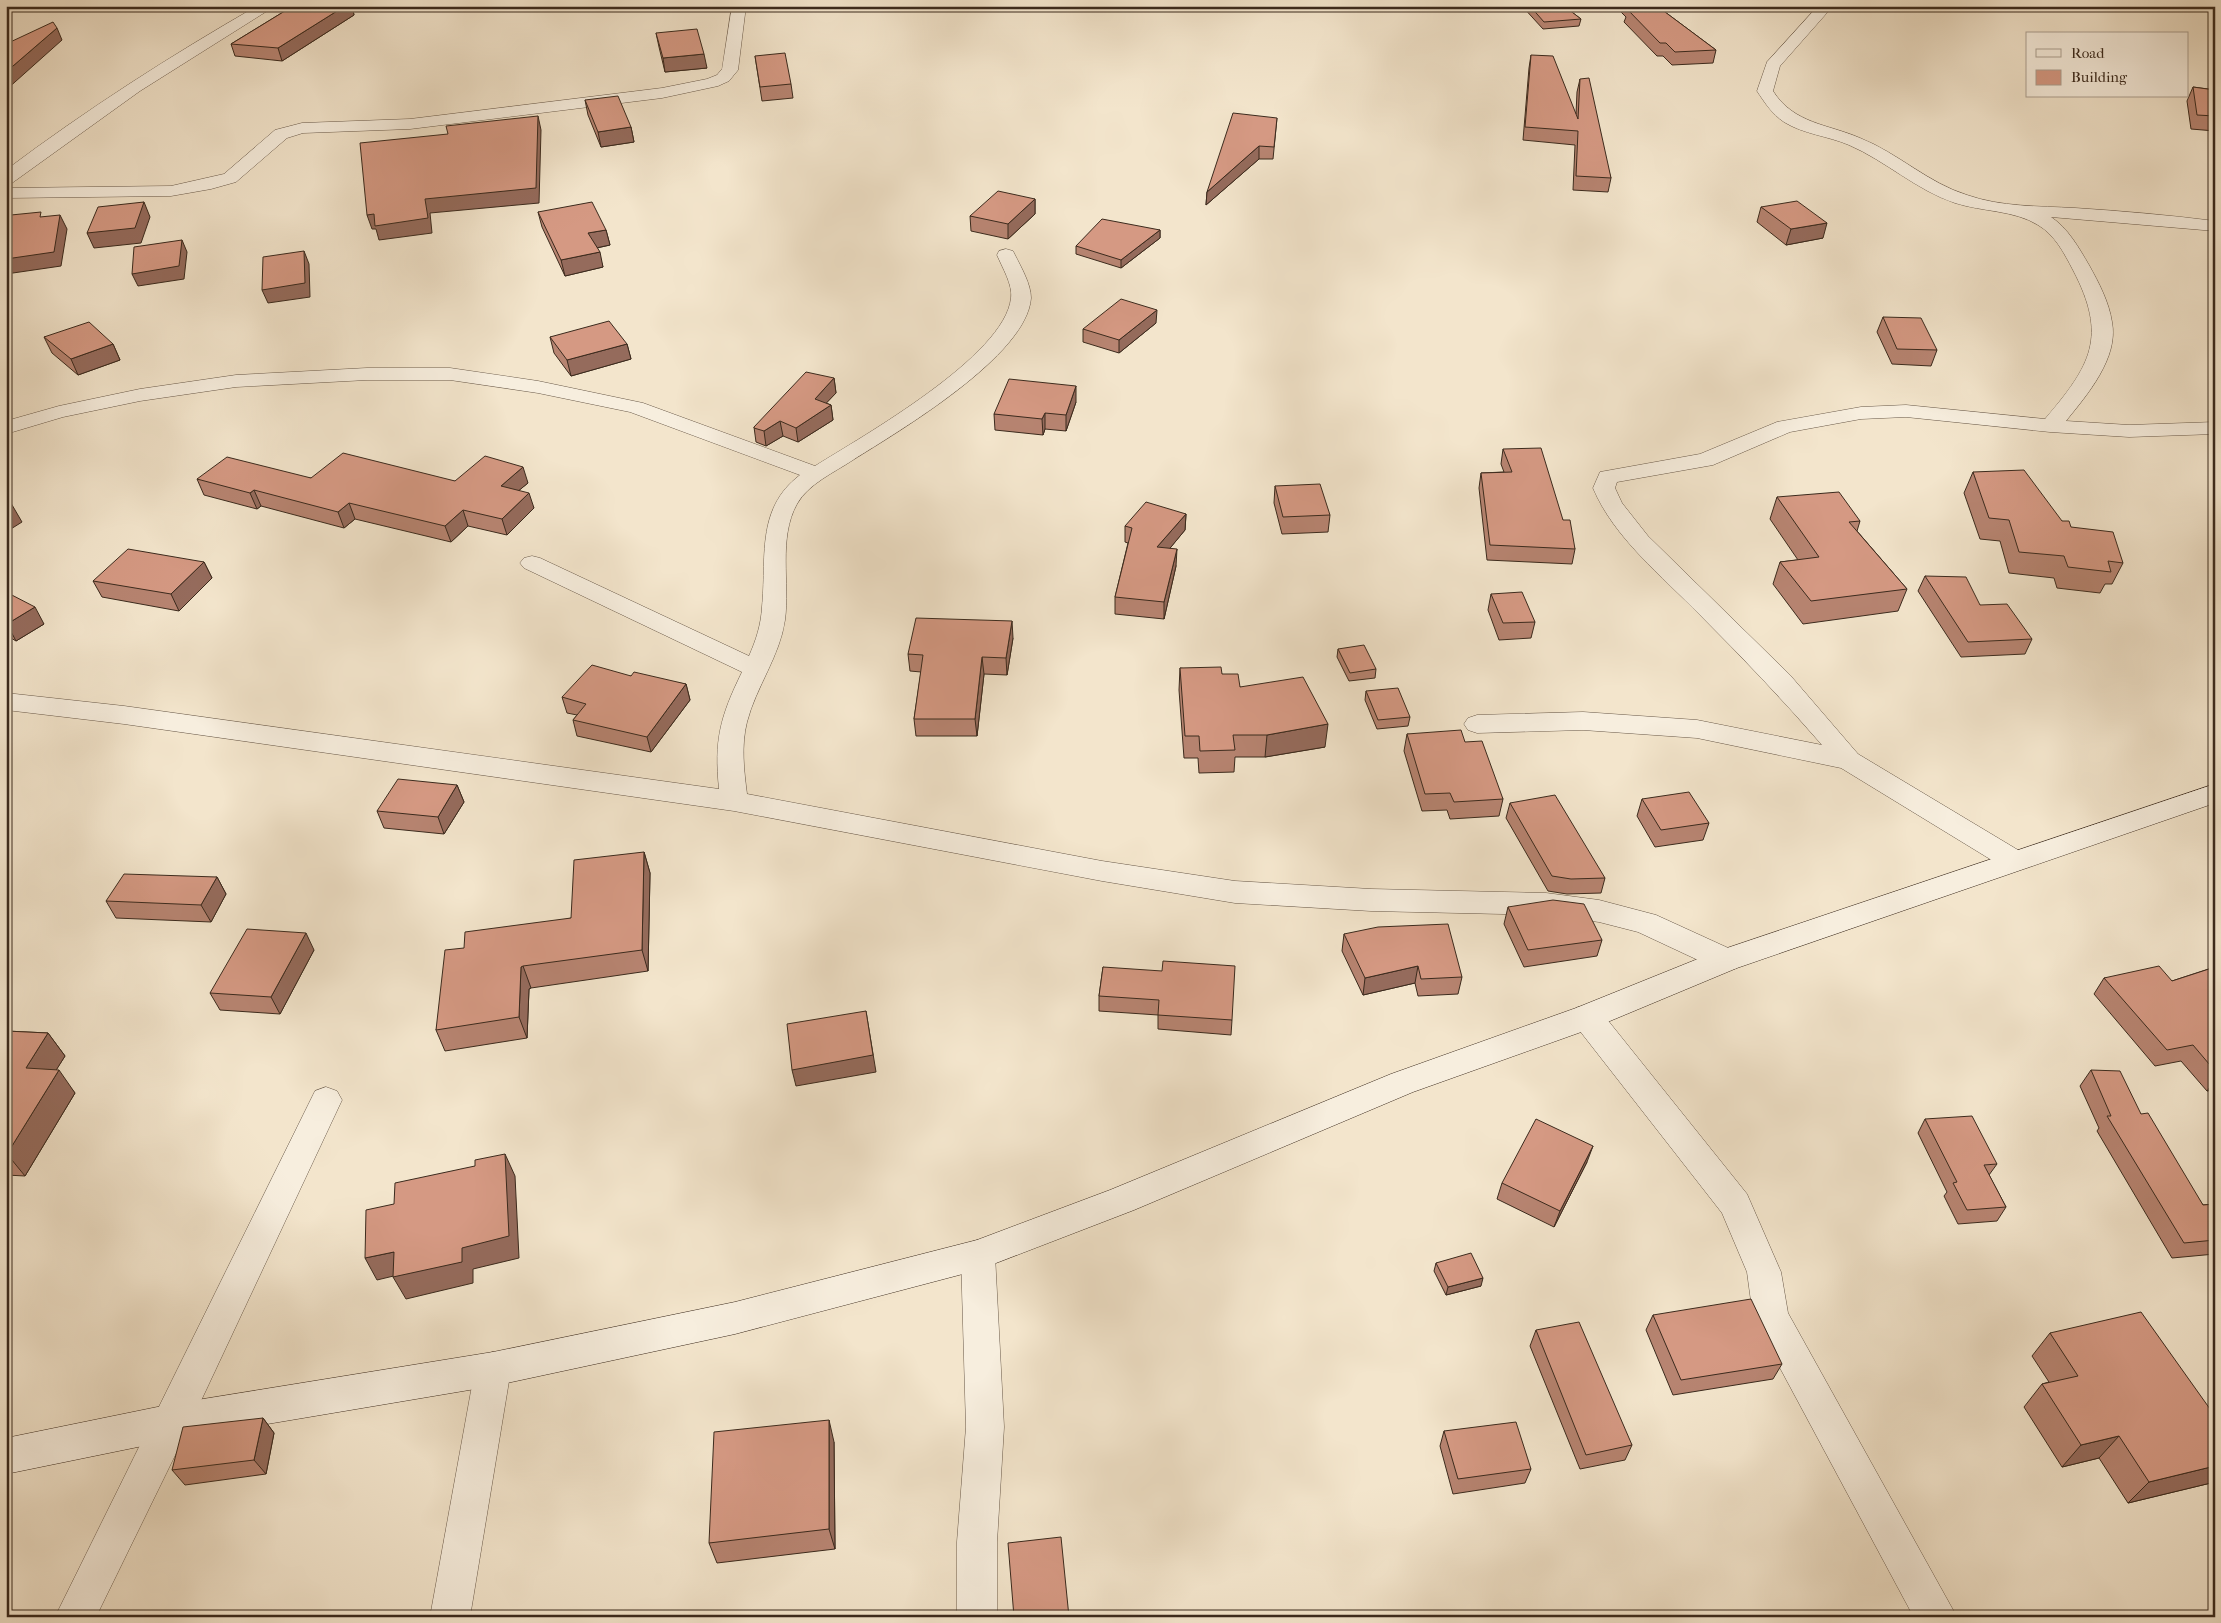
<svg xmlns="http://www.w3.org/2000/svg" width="2221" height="1623" viewBox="0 0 2221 1623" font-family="'IM FELL French Canon',serif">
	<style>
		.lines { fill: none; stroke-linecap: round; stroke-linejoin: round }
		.street-casing { stroke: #695949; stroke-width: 1 }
		.secondary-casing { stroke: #3b2a1d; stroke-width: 1 }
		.street { fill: #f7eede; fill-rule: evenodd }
		.secondary { fill: #f7eede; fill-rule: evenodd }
		.wall { fill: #b78471; stroke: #3b2a1d }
		.shaded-wall { fill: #956b5c; stroke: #3b2a1d }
		.building { fill: #d59983; stroke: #3b2a1d }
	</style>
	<rect width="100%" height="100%" fill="#f3e5cc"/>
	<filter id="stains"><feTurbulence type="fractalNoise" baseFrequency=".004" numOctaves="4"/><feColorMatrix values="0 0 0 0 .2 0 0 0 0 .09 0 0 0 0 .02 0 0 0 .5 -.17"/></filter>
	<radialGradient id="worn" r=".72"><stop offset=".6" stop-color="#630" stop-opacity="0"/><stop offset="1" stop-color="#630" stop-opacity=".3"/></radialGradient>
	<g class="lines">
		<defs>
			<g id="street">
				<path d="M257,6H275L140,91L12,183L6,184V170C86,110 170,56 257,6Z"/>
				<polygon points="732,6 746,6 738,70 729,81 718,86 662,98 410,129 303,133 287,138 236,182 211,189 171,196 6,198 6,188 171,186 224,174 275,130 302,123 410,119 662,88 707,79 717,75 722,69"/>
				<path d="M1818,6H1833L1780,66L1773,91C1794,124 1828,124 1860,138C1898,153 1928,183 1967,195C2001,207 2039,206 2075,208C2122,211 2168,215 2215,221V231L2051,217C2068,228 2079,248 2089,265C2099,283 2109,302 2112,322C2119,358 2087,395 2066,421L2129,425L2215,422V434L2129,437L2050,432L1906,417L1861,419L1790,432L1713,465L1617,482L1615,488L1622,503L1648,536L1790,675L1858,754L2023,853L2027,860L2023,867L2013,870L2003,867L1841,768L1697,738L1583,730L1477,733L1468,730L1464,724L1468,718L1477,715L1583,712L1697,720L1822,745C1783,700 1742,657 1700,615C1662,576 1614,538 1593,488L1600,472L1700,454L1777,422L1861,407L1906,405L2045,419C2091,365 2108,337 2073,270C2064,253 2055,235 2038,225C2014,210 1983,212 1955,203C1916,190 1886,161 1849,145C1828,136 1803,134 1784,122C1772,114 1765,103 1757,91L1767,62Z"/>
				<path d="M1006,249L1013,251L1015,255C1021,267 1031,284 1031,298C1027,356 899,431 853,460C835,472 808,484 797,504C778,538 790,583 785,620C780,656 756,687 747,722C741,746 744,770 747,794L1102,861L1235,881L1371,889L1546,893L1599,900L1656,915L1737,952L1741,960L1737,968L1726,971L1715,968L1638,932L1599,922L1546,915L1371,911L1235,903L1102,881L734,811L124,724L6,710V693L124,706L719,789C714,740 720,717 742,672L524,568L520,563L524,558L532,556L540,558L749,656C756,640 761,625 762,607C767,559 755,509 800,475L630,412L538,393L450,380H367L236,387L140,401L63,417L6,434V421L59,406L140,389L236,375L367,368H450L538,381L643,403L815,466C863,436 1005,356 1011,298C1013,285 1002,267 997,255L999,251Z"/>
				<polygon points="1587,1005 1598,1008 1747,1194 1781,1272 1788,1313 1957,1617 1914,1617 1911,1612 1758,1327 1753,1316 1747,1272 1722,1213 1576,1026 1572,1017 1576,1008"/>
				<polygon points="326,1087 337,1091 342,1100 185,1435 96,1617 55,1617 315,1091"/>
				<polygon points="978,1240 990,1244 995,1255 1004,1427 997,1542 997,1617 957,1617 957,1542 966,1427 961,1255 966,1244"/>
				<polygon points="493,1352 506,1357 511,1369 470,1617 430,1617 475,1369 480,1357"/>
			</g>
			<polygon id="secondary" points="2215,784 2215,803 1737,968 1598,1026 1413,1092 1134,1210 978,1270 735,1334 493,1386 172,1440 6,1474 6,1438 172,1404 493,1352 735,1302 977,1240 1110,1190 1391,1074 1576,1008 1715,952"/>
		</defs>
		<!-- street casing -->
		<use href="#street" class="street-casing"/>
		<!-- secondary casing -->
		<use href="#secondary" class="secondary-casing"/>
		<!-- street -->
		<use href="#street" class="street"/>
		<!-- secondary -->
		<use href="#secondary" class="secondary"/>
	</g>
	<!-- wall -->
	<g class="wall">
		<polygon points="293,6 352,6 354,15 282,61 235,56 231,44"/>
		<polygon points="1522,6 1564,6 1581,19 1579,26 1543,29"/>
		<polygon points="1620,6 1657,6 1716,50 1713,63 1672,65 1663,56 1657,56 1624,22 1626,17 1620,11"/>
		<polygon points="656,33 707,68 665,72 659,47"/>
		<polygon points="1531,55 1576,114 1577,92 1580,79 1611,178 1608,192 1573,190 1575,145 1523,140 1529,68"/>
		<polygon points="755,56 791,84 793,98 762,101"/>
		<polygon points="2193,87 2215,90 2215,131 2191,129 2187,101"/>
		<polygon points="585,100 631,127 634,142 601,147 588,115"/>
		<polygon points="1277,118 1273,159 1259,159 1206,205 1207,192"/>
		<polygon points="1035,199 1035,214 1008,239 971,231 970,216"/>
		<polygon points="1761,207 1823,238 1786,245 1757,222"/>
		<polygon points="538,212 606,230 610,245 597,248 603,267 565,276 542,227"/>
		<polygon points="1160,230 1160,238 1121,268 1076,254 1076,246"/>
		<polygon points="1883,317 1937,350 1931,366 1892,364 1877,332"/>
		<polygon points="1156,323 1119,353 1083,342 1083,329"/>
		<polygon points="44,337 113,344 120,360 78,375 52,353"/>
		<polygon points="550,337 627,344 631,359 571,376 554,353"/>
		<polygon points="834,378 836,393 826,403 831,405 833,420 798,442 783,436 766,446 756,442 754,427"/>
		<polygon points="1076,402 1066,431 1045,429 1043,435 995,430 994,414"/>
		<polygon points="1503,449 1563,520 1575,549 1572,564 1487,560 1479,488 1481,473 1504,472 1501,464"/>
		<polygon points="1973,472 2062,521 2123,563 2112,584 2105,584 2100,593 2057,588 2054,578 2009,573 2000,541 1980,539 1964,493"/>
		<polygon points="311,478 528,483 519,490 534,508 507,535 468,526 451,542 355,519 344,528 261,506 257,509 204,495 197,479"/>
		<polygon points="1275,486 1330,515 1328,532 1282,534 1274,503"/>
		<polygon points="1777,497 1860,521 1857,531 1907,589 1898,611 1803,624 1773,584 1780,562 1798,560 1770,519"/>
		<polygon points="1186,514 1185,530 1170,548 1176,566 1164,619 1115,614 1115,597 1128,543 1125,542 1125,526"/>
		<polygon points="204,562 212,578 179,611 102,597 93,581"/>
		<polygon points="1925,576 1980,605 2032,639 2025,654 1961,657 1918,591"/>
		<polygon points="6,592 44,624 16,641 6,635"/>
		<polygon points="1491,594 1535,622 1531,638 1499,640 1488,610"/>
		<polygon points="1013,638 1007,675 984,674 977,736 916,736 914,719 921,672 910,671 908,654"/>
		<polygon points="1338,649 1376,669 1375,678 1349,681 1337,657"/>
		<polygon points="1180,668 1222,674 1325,747 1265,757 1235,757 1234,772 1199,773 1198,758 1184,758 1179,690"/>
		<polygon points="631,676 686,684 690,700 651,752 577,736 573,720 577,715 567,713 562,697"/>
		<polygon points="1366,691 1410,717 1408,726 1377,729 1365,700"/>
		<polygon points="1407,734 1465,742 1503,799 1499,816 1450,819 1447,810 1422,811 1404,751"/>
		<polygon points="457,785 464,802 444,834 384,828 377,811"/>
		<polygon points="1642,799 1709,823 1703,840 1655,847 1637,816"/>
		<polygon points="1510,803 1605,878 1601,893 1567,894 1548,891 1506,818"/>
		<polygon points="644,852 650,873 648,971 531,988 529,989 527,1038 445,1051 436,1030 464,948 571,918"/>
		<polygon points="217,877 226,894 211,922 116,918 106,901"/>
		<polygon points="1508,907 1602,940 1597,956 1524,967 1504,924"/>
		<polygon points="1344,934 1462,977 1458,994 1418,996 1415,983 1363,995 1342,951"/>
		<polygon points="314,950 280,1014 220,1010 210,993"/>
		<polygon points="1103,967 1232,1020 1231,1035 1158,1029 1158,1015 1099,1011 1099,996"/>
		<polygon points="2215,967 2215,1089 2207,1091 2181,1061 2155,1066 2094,994 2104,978 2172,981"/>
		<polygon points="6,1031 48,1033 65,1056 56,1070 75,1093 25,1176 6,1175"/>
		<polygon points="2091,1070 2141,1114 2203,1205 2215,1204 2215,1254 2172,1258 2097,1131 2099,1128 2080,1086"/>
		<polygon points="1925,1119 1997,1164 1989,1175 2006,1207 1997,1221 1958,1224 1944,1196 1947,1192 1918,1133"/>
		<polygon points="1587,1162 1554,1227 1497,1199 1502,1183"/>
		<polygon points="1436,1263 1481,1286 1446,1295 1434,1271"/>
		<polygon points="1653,1315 1782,1364 1773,1379 1673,1395 1646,1330"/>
		<polygon points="1536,1330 1632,1445 1625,1460 1580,1469 1530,1346"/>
		<polygon points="2050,1333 2215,1416 2215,1482 2128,1503 2099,1458 2062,1467 2024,1407 2042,1384 2049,1382 2032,1356"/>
		<polygon points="263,1418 274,1433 266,1474 185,1485 172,1470"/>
		<polygon points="1444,1431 1531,1469 1525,1483 1453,1494 1440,1446"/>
		<polygon points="834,1442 835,1549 717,1563 709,1543"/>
	</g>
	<!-- shaded-wall -->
	<g class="shaded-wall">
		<polygon points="345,6 352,6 354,15 282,61 278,48"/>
		<polygon points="57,28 62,40 6,90 6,72"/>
		<polygon points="704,54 707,68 665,72 663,58"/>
		<polygon points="538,116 541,130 539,203 430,213 432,233 379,240 376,229 372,229 367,215 425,199"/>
		<polygon points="631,127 634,142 601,147 598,132"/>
		<polygon points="1259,146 1259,159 1206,205 1207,192"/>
		<polygon points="1035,199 1035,214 1008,239 1008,224"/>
		<polygon points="144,202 150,217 141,243 94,248 87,233"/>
		<polygon points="60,215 67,229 61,266 6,274 6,259"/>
		<polygon points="1827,223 1823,238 1786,245 1791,229"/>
		<polygon points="606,230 610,245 591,249 588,233"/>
		<polygon points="1160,230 1160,238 1121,268 1121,260"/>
		<polygon points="182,240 187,252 184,279 138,286 132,274"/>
		<polygon points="304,251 309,264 310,297 268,303 262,290"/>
		<polygon points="600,252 603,267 565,276 561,260"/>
		<polygon points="1157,310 1156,323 1119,353 1119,340"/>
		<polygon points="113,344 120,360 78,375 71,359"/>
		<polygon points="627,344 631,359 571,376 567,360"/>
		<polygon points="834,378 836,393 817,413 815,399"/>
		<polygon points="1076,386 1076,402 1066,431 1066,415"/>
		<polygon points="831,405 833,420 798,442 796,428"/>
		<polygon points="1045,413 1045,429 1043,435 1042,419"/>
		<polygon points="780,421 783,436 766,446 764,431"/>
		<polygon points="523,467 528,483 505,502 501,486"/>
		<polygon points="254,490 261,506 257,509 250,493"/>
		<polygon points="529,493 534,508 507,535 502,519"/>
		<polygon points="8,498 22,522 6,532 6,499"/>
		<polygon points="349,503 355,519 344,528 338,512"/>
		<polygon points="463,510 468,526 451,542 445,526"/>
		<polygon points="1186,514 1185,530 1157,564 1157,547"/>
		<polygon points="1177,549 1176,566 1164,619 1164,602"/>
		<polygon points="204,562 212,578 179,611 171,594"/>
		<polygon points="35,607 44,624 16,641 7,624"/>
		<polygon points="1012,621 1013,638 1007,675 1006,658"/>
		<polygon points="982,657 984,674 977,736 975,719"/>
		<polygon points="686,684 690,700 651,752 647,737"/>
		<polygon points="1328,724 1325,747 1265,757 1267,735"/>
		<polygon points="457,785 464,802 444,834 438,817"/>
		<polygon points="644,852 650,873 648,971 642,950"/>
		<polygon points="217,877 226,894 211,922 201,905"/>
		<polygon points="306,933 314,950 280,1014 271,997"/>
		<polygon points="523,966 531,988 529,989 527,1038 519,1017 521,967"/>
		<polygon points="1418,966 1415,983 1363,995 1365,978"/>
		<polygon points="866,1011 876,1072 796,1086 792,1070"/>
		<polygon points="48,1033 65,1056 43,1091 26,1068"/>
		<polygon points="59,1070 75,1093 25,1176 7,1154"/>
		<polygon points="2215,1080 2215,1089 2207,1091"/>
		<polygon points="1593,1146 1587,1162 1554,1227 1560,1211"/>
		<polygon points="505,1154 515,1176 519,1258 473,1269 473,1283 406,1299 393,1277 462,1248"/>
		<polygon points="394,1252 406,1273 377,1280 365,1258"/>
		<polygon points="1483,1278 1481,1286 1446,1295 1448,1287"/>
		<polygon points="263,1418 274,1433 266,1474 254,1460"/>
		<polygon points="829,1420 834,1442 835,1549 829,1529"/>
		<polygon points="2119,1436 2099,1458 2062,1467 2081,1445"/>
		<polygon points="2215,1466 2215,1482 2128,1503 2149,1482"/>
	</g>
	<!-- building -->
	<g class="building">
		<polygon points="293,6 345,6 278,48 231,44"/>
		<polygon points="1530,6 1564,6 1581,19 1544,22"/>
		<polygon points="1630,6 1657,6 1716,50 1675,52 1666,43 1660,43 1627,9 1632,9"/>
		<polygon points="53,22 57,28 6,72 6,44"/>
		<polygon points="697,29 704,54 663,58 656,33"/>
		<polygon points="785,53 791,84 760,87 755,56"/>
		<polygon points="1531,55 1553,56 1578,119 1580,79 1589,78 1611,178 1576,176 1578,131 1525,127"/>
		<polygon points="2193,87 2215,90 2215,116 2197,115"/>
		<polygon points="618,96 631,127 598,132 585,100"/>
		<polygon points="1233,113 1277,118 1274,147 1259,146 1207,192"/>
		<polygon points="538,116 536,188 425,199 428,218 375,226 374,214 367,215 360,143 448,134 446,126"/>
		<polygon points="998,191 1035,199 1008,224 970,216"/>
		<polygon points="1797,201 1827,223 1791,229 1761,207"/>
		<polygon points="144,202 135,228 87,233 98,207"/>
		<polygon points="592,202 606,230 588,233 600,252 561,260 538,212"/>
		<polygon points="41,212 40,217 60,215 54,252 6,259 6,221 9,220 11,215"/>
		<polygon points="1102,219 1160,230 1121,260 1076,246"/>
		<polygon points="182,240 179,266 132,274 134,247"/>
		<polygon points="304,251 305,283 262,290 263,257"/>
		<polygon points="1121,299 1157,310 1119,340 1083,329"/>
		<polygon points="1883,317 1921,318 1937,350 1897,349"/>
		<polygon points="609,321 627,344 567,360 550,337"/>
		<polygon points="89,322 113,344 71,359 44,337"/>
		<polygon points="806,372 834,378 815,399 831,405 796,428 780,421 764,431 754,428 754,427"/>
		<polygon points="1009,379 1076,386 1066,415 1045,413 1042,419 994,414"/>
		<polygon points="1541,448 1563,520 1570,520 1575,549 1490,545 1481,473 1512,472 1503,449"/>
		<polygon points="343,453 455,481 485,456 523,467 501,486 529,493 502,519 463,510 445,526 349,503 338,512 254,490 250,493 197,479 227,457 311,478"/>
		<polygon points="2024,470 2062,521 2069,521 2071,527 2113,532 2123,563 2108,561 2111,572 2068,567 2064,556 2019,552 2009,520 1989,518 1973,472"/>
		<polygon points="1320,484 1330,515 1283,517 1275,486"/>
		<polygon points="1839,492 1860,521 1849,522 1907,589 1811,601 1780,562 1819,557 1777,497"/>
		<polygon points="1146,502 1186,514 1157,547 1177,549 1164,602 1115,597 1132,528 1125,526"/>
		<polygon points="128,549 204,562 171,594 93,581"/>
		<polygon points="1925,576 1966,577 1980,605 2007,604 2032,639 1968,642"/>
		<polygon points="6,592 35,607 7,624"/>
		<polygon points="1522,592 1535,622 1503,623 1491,594"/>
		<polygon points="916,618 1012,621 1006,658 982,657 975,719 914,719 923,655 908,654"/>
		<polygon points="1364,645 1376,669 1350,673 1338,649"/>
		<polygon points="592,665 631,676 634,672 686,684 647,737 573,720 586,704 562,697"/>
		<polygon points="1221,667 1222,674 1238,674 1240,687 1303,677 1328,724 1267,735 1233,735 1235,750 1200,751 1199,736 1185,736 1180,668"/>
		<polygon points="1398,688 1410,717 1378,720 1366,691"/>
		<polygon points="1461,730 1465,742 1482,741 1503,799 1454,802 1450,793 1425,794 1407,734"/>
		<polygon points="398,779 457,785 438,817 377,811"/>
		<polygon points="1689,792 1709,823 1661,830 1642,799"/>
		<polygon points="1555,795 1605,878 1571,879 1552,876 1510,803"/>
		<polygon points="644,852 642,950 523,966 521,967 519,1017 436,1030 445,950 464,948 465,932 571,918 574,860"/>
		<polygon points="124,874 217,877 201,905 106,901"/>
		<polygon points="1553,900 1584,904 1602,940 1528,950 1508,907"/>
		<polygon points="1448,924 1462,977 1421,979 1418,966 1365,978 1344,934 1378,927"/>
		<polygon points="247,929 306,933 271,997 210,993"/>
		<polygon points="1163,961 1235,966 1232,1020 1158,1015 1159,1000 1099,996 1103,967 1162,971"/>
		<polygon points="2159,966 2172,981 2215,967 2215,1071 2193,1045 2167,1050 2104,978"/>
		<polygon points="866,1011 873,1055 792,1070 787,1024"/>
		<polygon points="6,1031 48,1033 26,1068 59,1070 7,1154 6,1154"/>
		<polygon points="2091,1070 2120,1071 2141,1114 2148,1113 2203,1205 2215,1204 2215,1240 2184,1243 2107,1116 2111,1116"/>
		<polygon points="1972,1116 1997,1164 1984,1165 2006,1207 1967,1210 1953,1183 1957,1182 1925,1119"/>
		<polygon points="1536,1119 1593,1146 1560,1211 1502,1183"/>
		<polygon points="505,1154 509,1236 462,1248 462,1262 393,1277 394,1252 365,1258 366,1210 394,1204 395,1183 475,1166 475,1160"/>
		<polygon points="1471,1253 1483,1278 1448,1287 1436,1263"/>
		<polygon points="1751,1299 1782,1364 1681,1380 1653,1315"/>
		<polygon points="2141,1312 2215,1416 2215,1466 2149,1482 2119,1436 2081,1445 2042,1384 2078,1376 2050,1333"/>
		<polygon points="1579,1322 1632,1445 1586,1455 1536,1330"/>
		<polygon points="263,1418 254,1460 172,1470 183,1427"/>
		<polygon points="829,1420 829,1529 709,1543 714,1432"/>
		<polygon points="1516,1422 1531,1469 1458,1479 1444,1431"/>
		<polygon points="1061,1537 1069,1617 1014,1617 1008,1543"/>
	</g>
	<!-- margin -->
	<rect width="2221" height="1623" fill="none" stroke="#f3e5cc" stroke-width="25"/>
	<rect x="8" y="8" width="2206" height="1608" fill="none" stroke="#3b2a1d" stroke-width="2.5"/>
	<rect x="12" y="12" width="2196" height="1598" fill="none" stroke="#3b2a1d"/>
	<!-- legend -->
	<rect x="2026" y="32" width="162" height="65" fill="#f7eede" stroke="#aca091"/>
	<rect x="2036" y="49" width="25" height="8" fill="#f7eede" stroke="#aca091"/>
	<text x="2071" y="58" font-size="15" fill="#3b2a1d">Road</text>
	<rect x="2036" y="70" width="25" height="15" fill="#d59983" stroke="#aca091"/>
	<text x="2071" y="82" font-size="15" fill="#3b2a1d">Building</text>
	<rect width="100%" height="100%" filter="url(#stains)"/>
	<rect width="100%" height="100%" fill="url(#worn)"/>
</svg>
